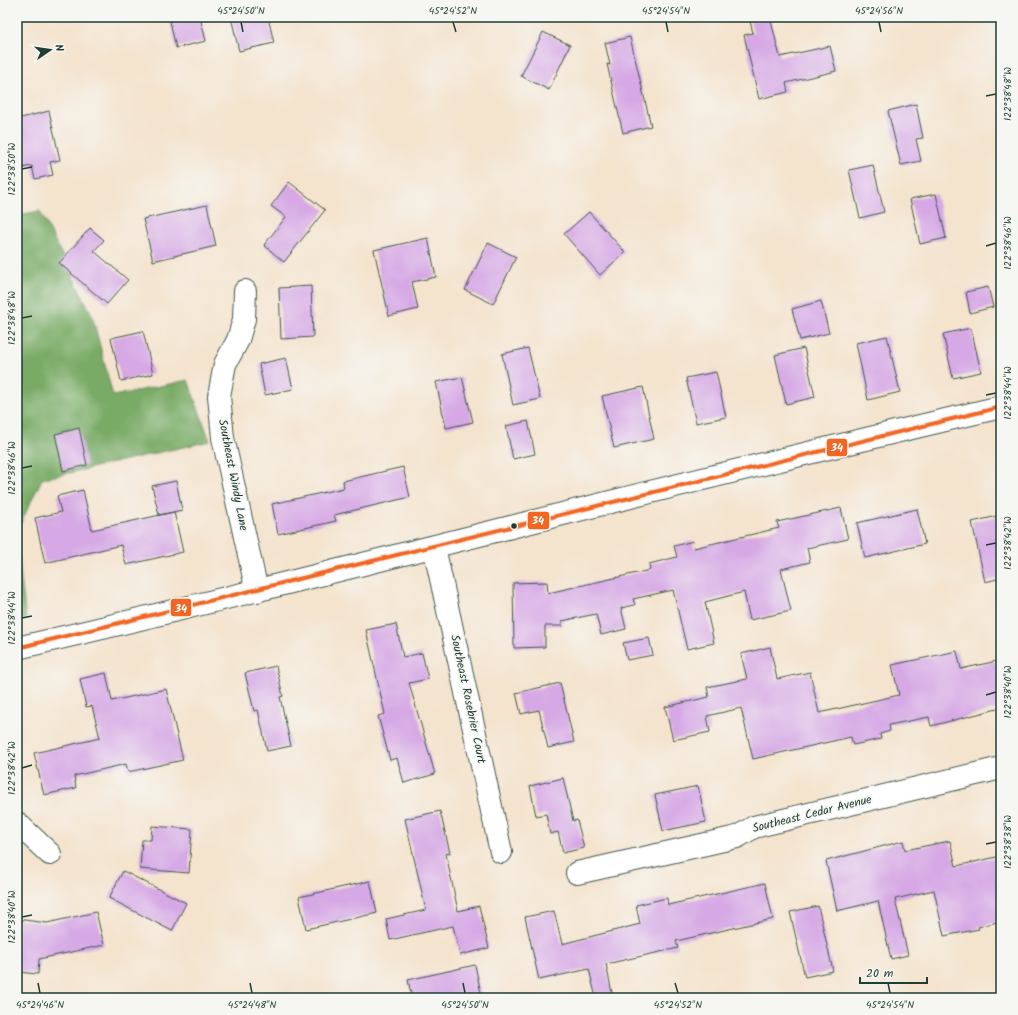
<svg xmlns="http://www.w3.org/2000/svg" width="1018" height="1015" viewBox="0 0 1018 1015" font-family="Kalam,sans-serif">
	<style>
		.forest { fill: #79ab66; stroke: #4c744d }
		.building { fill: #d6a8e5 }
		.lines { fill: none; stroke-linecap: round; stroke-linejoin: round }
		.minor-casing { stroke: #3f564b; stroke-width: 24 }
		.minor { stroke: #fff; stroke-width: 22 }
		.bus-1-casing { stroke: #f6f6f2; stroke-width: 7 }
		.bus-1 { stroke: #f26522; stroke-width: 4 }
		.ticks { fill: none; stroke: #1f3d34; stroke-width: 1.5 }
		.bus-dot { fill: #1f3d34; stroke: #f6f6f2; stroke-width: 1.5 }
		.labels { text-anchor: middle; dominant-baseline: central; stroke-width: 3.5; stroke-linejoin: round; paint-order: stroke }
		.street-label { font-size: 12px; fill: #1f3d34; stroke: #f6f6f2 }
		.line-badge { stroke: #f6f6f2; stroke-width: 1.5 }
		.badge-label { font-size: 11px; text-anchor: middle; font-weight: bold; fill: #fff }
		.neatline { fill: none; stroke: #1f3d34; stroke-width: 1.5 }
		.ticks-label { font-size: 10px; text-anchor: middle; fill: #1f3d34 }
	</style>
	<rect width="100%" height="100%" fill="#f6f6f2"/>
	<filter id="ink" filterUnits="userSpaceOnUse"><feTurbulence type="fractalNoise" baseFrequency=".025" numOctaves="2"/><feDisplacementMap in="SourceGraphic" scale="8" xChannelSelector="R" yChannelSelector="G"/><feConvolveMatrix kernelMatrix="1 2 1 2 8 2 1 2 1" color-interpolation-filters="sRGB"/></filter>
	<filter id="wash" filterUnits="userSpaceOnUse"><feTurbulence type="fractalNoise" baseFrequency=".012" numOctaves="4" result="noise"/><feDisplacementMap in="SourceGraphic" scale="16" xChannelSelector="R" yChannelSelector="G"/><feGaussianBlur stdDeviation="0.9" result="paint"/><feColorMatrix in="noise" values="0 0 0 0 0 0 0 0 0 0 0 0 0 0 0 0 0 1.4 0 .05"/><feComposite in="paint" operator="in"/></filter>
	<g filter="url(#wash)">
		<rect width="100%" height="100%" fill="#f4e3cd"/>
		<!-- forest -->
		<g class="forest">
			<polygon points="40,211 92,315 113,396 188,380 210,441 42,479 17,531 17,215"/>
			<polygon points="17,543 26,619 17,621"/>
		</g>
		<g id="blocks">
			<!-- building -->
			<g class="building">
				<polygon points="169,17 200,17 206,41 176,48"/>
				<polygon points="231,17 268,17 274,43 239,51"/>
				<polygon points="749,17 770,17 780,57 830,46 836,71 786,83 788,92 759,99 744,35 753,33"/>
				<polygon points="543,32 570,45 549,90 521,76"/>
				<polygon points="630,37 651,126 623,133 607,64 610,65 605,43"/>
				<polygon points="916,104 923,138 916,139 921,161 901,165 888,111"/>
				<polygon points="49,111 60,160 50,162 53,175 35,179 32,166 17,169 17,119"/>
				<polygon points="873,165 884,212 860,218 849,170"/>
				<polygon points="289,182 325,210 284,262 264,245 286,217 271,206"/>
				<polygon points="936,194 946,238 920,244 910,199"/>
				<polygon points="207,205 216,246 153,261 143,219"/>
				<polygon points="589,212 625,252 600,275 564,234"/>
				<polygon points="90,228 104,240 94,251 128,280 107,304 59,263"/>
				<polygon points="428,238 436,277 412,282 418,309 389,316 374,250"/>
				<polygon points="488,243 516,257 493,304 465,290"/>
				<polygon points="311,286 313,337 281,339 279,288"/>
				<polygon points="988,287 993,307 970,313 966,292"/>
				<polygon points="821,301 829,333 800,340 792,309"/>
				<polygon points="971,328 981,372 953,378 943,334"/>
				<polygon points="143,331 153,374 121,381 111,338"/>
				<polygon points="887,336 900,392 868,400 856,343"/>
				<polygon points="528,348 540,399 513,405 502,354"/>
				<polygon points="804,348 815,397 786,404 775,355"/>
				<polygon points="286,358 293,389 265,395 259,364"/>
				<polygon points="716,372 726,417 696,423 686,378"/>
				<polygon points="462,377 473,422 446,428 436,382"/>
				<polygon points="643,387 654,439 614,448 602,396"/>
				<polygon points="528,421 535,454 513,459 506,426"/>
				<polygon points="79,428 87,465 63,471 55,434"/>
				<polygon points="403,467 410,497 334,515 336,521 278,534 272,504 344,488 343,481"/>
				<polygon points="176,481 182,510 159,515 152,486"/>
				<polygon points="83,490 92,530 174,512 183,552 126,565 121,545 45,563 35,518 61,512 57,496"/>
				<polygon points="841,508 848,539 807,548 810,562 781,569 791,611 750,620 744,592 705,602 714,643 687,649 673,590 633,599 635,605 621,608 626,629 601,635 596,614 562,621 562,626 545,626 545,647 514,648 513,583 547,582 548,593 650,570 649,564 677,557 674,546 693,541 694,548 779,528 777,522"/>
				<polygon points="917,509 925,544 865,558 857,523"/>
				<polygon points="1001,515 1001,578 985,582 972,522"/>
				<polygon points="396,624 403,657 422,653 428,679 409,683 435,774 404,783 397,758 390,760 378,716 385,714 366,630"/>
				<polygon points="649,638 653,655 627,660 623,643"/>
				<polygon points="770,647 777,679 810,672 819,713 899,695 892,665 957,651 961,669 997,661 1001,678 1001,708 931,726 929,717 889,725 890,731 880,734 881,739 853,745 851,737 753,759 741,708 707,716 710,732 673,740 665,707 709,697 707,687 747,679 741,654"/>
				<polygon points="276,666 283,696 280,697 291,746 267,751 258,710 254,711 245,673"/>
				<polygon points="106,673 112,701 166,689 183,760 128,772 126,764 74,776 76,788 44,795 34,753 100,738 92,706 86,707 80,679"/>
				<polygon points="560,683 574,742 548,748 539,710 521,714 516,693"/>
				<polygon points="563,778 573,821 577,820 584,848 563,853 558,832 550,834 546,814 536,816 530,786"/>
				<polygon points="698,786 706,822 663,831 655,795"/>
				<polygon points="440,811 450,853 446,854 458,911 479,906 489,948 460,955 453,926 390,940 386,919 426,910 405,819"/>
				<polygon points="152,826 192,829 189,873 140,869 142,840 151,840"/>
				<polygon points="903,841 905,850 950,841 956,866 1001,856 1001,921 978,927 979,929 944,936 934,890 895,899 908,955 891,959 878,901 837,911 826,861"/>
				<polygon points="123,871 186,903 172,931 109,898"/>
				<polygon points="370,881 377,913 306,929 299,897"/>
				<polygon points="765,883 773,919 676,941 678,948 606,964 613,998 596,998 589,969 539,980 525,917 554,911 562,944 640,924 636,905 667,898 668,905"/>
				<polygon points="818,906 833,971 805,977 790,912"/>
				<polygon points="96,912 104,945 39,959 38,974 17,972 17,919 47,923"/>
				<polygon points="475,965 482,998 412,998 408,980"/>
			</g>
		</g>
	</g>
	<g filter="url(#ink)">
		<use href="#blocks" fill-opacity="0" stroke="#3f564b" stroke-width="1"/>
		<g class="lines">
			<defs>
				<g id="minor">
					<polyline points="245,291 244,319 238,340 225,364 219,396 223,438 257,591"/>
					<polyline points="434,547 501,852"/>
					<path d="M17,648C346,572 672,483 1001,407"/>
					<polyline points="17,823 50,854"/>
					<polyline points="577,873 737,837 754,827 1001,768"/>
				</g>
			</defs>
			<!-- minor casing -->
			<use href="#minor" class="minor-casing"/>
			<!-- minor -->
			<use href="#minor" class="minor"/>
			<defs>
				<polyline id="bus-1" points="17,648 1001,407"/>
			</defs>
			<!-- bus-1 casing -->
			<use href="#bus-1" class="bus-1-casing"/>
			<!-- bus-1 -->
			<use href="#bus-1" class="bus-1"/>
		</g>
	</g>
	<!-- ticks -->
	<path class="ticks" d="M241,22L243,32M453,22L456,32M666,22L668,32M879,22L881,32M986,96L996,94M22,169L32,167M986,246L996,243M22,318L32,316M986,395L996,393M22,468L32,466M986,545L996,543M22,618L32,616M986,695L996,692M22,768L32,765M986,844L996,842M22,917L32,915M38,983L40,993M250,983L252,993M463,983L465,993M675,983L678,993M888,983L890,993"/>
	<!-- markers -->
	<circle class="bus-dot" cx="514" cy="526" r="3.5"/>
	<g class="labels">
		<!-- street labels -->
		<g class="street-label">
			<text transform="translate(233 475) rotate(79)">Southeast Windy Lane</text>
			<text transform="translate(468 699) rotate(78)">Southeast Rosebrier Court</text>
			<text transform="translate(812 814) rotate(-14)">Southeast Cedar Avenue</text>
		</g>
	</g>
	<g class="line-badge">
		<rect x="826" y="438" width="22" height="19" rx="4" fill="#f26522"/>
		<rect x="527" y="511" width="23" height="19" rx="4" fill="#f26522"/>
		<rect x="170" y="598" width="22" height="19" rx="4" fill="#f26522"/>
	</g>
	<g class="badge-label">
		<text x="837" y="451">34</text>
		<text x="538" y="524">34</text>
		<text x="181" y="612">34</text>
	</g>
	<!-- margin -->
	<rect width="1018" height="1015" fill="none" stroke="#f6f6f2" stroke-width="44"/>
	<!-- north arrow -->
	<g transform="translate(50 50) rotate(77)" stroke="#f6f6f2" stroke-width="3" paint-order="stroke">
	<path d="M0-3L7 15L0 10L-7 15Z" fill="#1f3d34"/>
	<text y="-6" font-size="11" font-weight="bold" text-anchor="middle" fill="#1f3d34">N</text>
	</g>
	<!-- scale -->
	<path d="M860 977v6h67v-6" fill="none" stroke="#1f3d34" stroke-width="2"/>
	<text x="866" y="977" font-size="12" fill="#1f3d34" stroke="#f6f6f2" stroke-width="3" paint-order="stroke">20 m</text>
	<rect x="22" y="22" width="974" height="971" class="neatline"/>
	<g class="ticks-label">
		<text x="241" y="14">45°24'50"N</text>
		<text x="453" y="14">45°24'52"N</text>
		<text x="666" y="14">45°24'54"N</text>
		<text x="879" y="14">45°24'56"N</text>
		<text transform="translate(1007 94) rotate(-90)" y="4">122°38'48"W</text>
		<text transform="translate(11 169) rotate(-90)" y="4">122°38'50"W</text>
		<text transform="translate(1007 243) rotate(-90)" y="4">122°38'46"W</text>
		<text transform="translate(11 318) rotate(-90)" y="4">122°38'48"W</text>
		<text transform="translate(1007 393) rotate(-90)" y="4">122°38'44"W</text>
		<text transform="translate(11 468) rotate(-90)" y="4">122°38'46"W</text>
		<text transform="translate(1007 543) rotate(-90)" y="4">122°38'42"W</text>
		<text transform="translate(11 618) rotate(-90)" y="4">122°38'44"W</text>
		<text transform="translate(1007 692) rotate(-90)" y="4">122°38'40"W</text>
		<text transform="translate(11 768) rotate(-90)" y="4">122°38'42"W</text>
		<text transform="translate(1007 842) rotate(-90)" y="4">122°38'38"W</text>
		<text transform="translate(11 917) rotate(-90)" y="4">122°38'40"W</text>
		<text x="40" y="1008">45°24'46"N</text>
		<text x="252" y="1008">45°24'48"N</text>
		<text x="465" y="1008">45°24'50"N</text>
		<text x="678" y="1008">45°24'52"N</text>
		<text x="890" y="1008">45°24'54"N</text>
	</g>
</svg>
